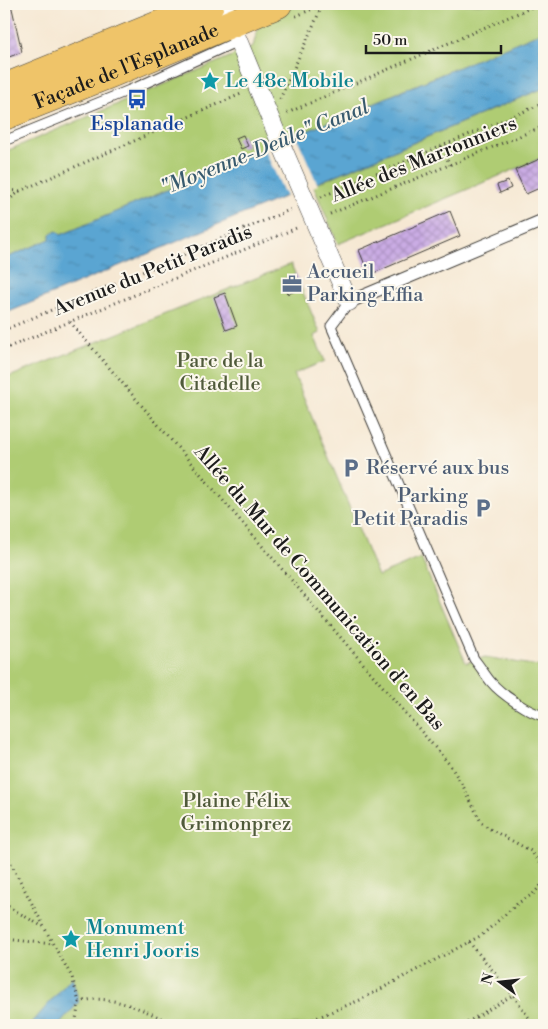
<svg xmlns="http://www.w3.org/2000/svg" width="548" height="1029" viewBox="0 0 548 1029" font-family="'Libre Bodoni',serif">
	<style>
		.park { fill: #afcc73; stroke: #667448 }
		.water { fill: url(#water-ripples); stroke: #3b6077 }
		.pier { fill: #f6e8d3 }
		.building { fill: url(#building-cross-hatch) }
		.lines { fill: none; stroke-linecap: round; stroke-linejoin: round }
		.service-casing { stroke: #3d3b37; stroke-width: 11 }
		.pedestrian-casing { stroke: #3d3b37; stroke-width: 14 }
		.minor-casing { stroke: #3d3b37; stroke-width: 19 }
		.primary-casing { stroke: #3d3b37; stroke-width: 29 }
		.path { stroke: #3d3b37; stroke-width: 3; stroke-dasharray: 1 4; stroke-linecap: butt }
		.service { stroke: #fff; stroke-width: 9 }
		.pedestrian { stroke: #fff; stroke-width: 12 }
		.minor { stroke: #fff; stroke-width: 18 }
		.primary { stroke: #efc469; stroke-width: 28 }
		.labels { text-anchor: middle; dominant-baseline: central; stroke-width: 4; stroke-linejoin: round; paint-order: stroke }
		.street-label { font-size: 20px; fill: #1c1c1c; stroke: #fbf7ec }
		.culture-label { font-size: 20px; fill: #0d838f; stroke: #fbf7ec; text-anchor: start }
		.transit-label { font-size: 20px; fill: #164399; stroke: #fbf7ec }
		.service-label { font-size: 20px; fill: #4e5e75; stroke: #fbf7ec; text-anchor: start }
		.park-label { font-size: 20px; fill: #4f5a3a; stroke: #fbf7ec }
		.water-label { font-size: 21px; font-style: italic; fill: #385a6e; stroke: #fbf7ec }
	</style>
	<defs>
		<pattern id="water-ripples" width="26" height="14" patternUnits="userSpaceOnUse" patternTransform="scale(1.25)"><rect width="26" height="14" fill="#5aa5d2"/><path d="M2 4q2-2 4 0t4 0M15 11q2-2 4 0t4 0" fill="none" stroke="#4a86aa"/></pattern>
		<pattern id="building-cross-hatch" width="8" height="8" patternUnits="userSpaceOnUse" patternTransform="scale(1.25)"><rect width="8" height="8" fill="#caace4"/><path d="M0 0l8 8M0 8l8-8" fill="none" stroke="#ad93c3"/></pattern>
	</defs>
	<rect width="100%" height="100%" fill="#fbf7ec"/>
	<filter id="ink" filterUnits="userSpaceOnUse"><feTurbulence type="fractalNoise" baseFrequency=".02" numOctaves="2"/><feDisplacementMap in="SourceGraphic" scale="10" xChannelSelector="R" yChannelSelector="G"/><feConvolveMatrix kernelMatrix="1 2 1 2 8 2 1 2 1" color-interpolation-filters="sRGB"/></filter>
	<filter id="wash" filterUnits="userSpaceOnUse"><feTurbulence type="fractalNoise" baseFrequency=".0096" numOctaves="4" result="noise"/><feDisplacementMap in="SourceGraphic" scale="20" xChannelSelector="R" yChannelSelector="G"/><feGaussianBlur stdDeviation="1.12" result="paint"/><feColorMatrix in="noise" values="0 0 0 0 0 0 0 0 0 0 0 0 0 0 0 0 0 1.4 0 .05"/><feComposite in="paint" operator="in"/></filter>
	<g filter="url(#wash)">
		<rect width="100%" height="100%" fill="#f6e8d3"/>
		<!-- park -->
		<g class="park">
			<path d="M294,4H544V31L61,235L57,231L50,234L51,239L4,259V152L253,47C260,15 265,16 294,4Z"/>
			<polygon points="544,88 544,157 338,244 313,185"/>
			<polygon points="291,264 320,333 314,336 325,361 294,374 378,576 421,558 466,663 485,657 544,667 544,1025 4,1025 4,379"/>
		</g>
		<!-- water -->
		<g class="water">
			<polygon points="544,31 544,88 4,314 4,259 50,239 50,234 57,231 61,235"/>
			<polygon points="72,977 79,1002 59,1025 30,1025"/>
		</g>
		<!-- pier -->
		<polygon class="pier" points="295,133 318,185 286,197 263,146"/>
		<g id="blocks">
			<!-- building -->
			<g class="building">
				<polygon points="4,4 11,4 22,52 4,59"/>
				<polygon points="243,135 248,146 241,149 236,138"/>
				<polygon points="544,157 544,186 526,194 515,170"/>
				<polygon points="508,181 511,188 500,193 497,185"/>
				<polygon points="450,211 460,236 369,275 359,250"/>
				<polygon points="296,274 302,288 288,294 282,280"/>
				<polygon points="225,293 237,326 226,330 214,297"/>
			</g>
		</g>
	</g>
	<g filter="url(#ink)">
		<use href="#blocks" fill-opacity="0" stroke="#3d3b37" stroke-width="1"/>
		<g class="lines">
			<defs>
				<g id="service">
					<polyline points="4,141 137,87 238,41"/>
					<path d="M349,302L331,326L474,659C480,666 485,675 491,682C501,694 529,713 544,716"/>
				</g>
				<polyline id="pedestrian" points="349,302 544,220"/>
				<polyline id="minor" points="223,4 278,137 349,302"/>
				<g id="primary">
					<polyline points="4,88 210,4"/>
					<path id="s1" d="M4,116L110,74L278,4"/>
				</g>
			</defs>
			<!-- service casing -->
			<use href="#service" class="service-casing"/>
			<!-- pedestrian casing -->
			<use href="#pedestrian" class="pedestrian-casing"/>
			<!-- minor casing -->
			<use href="#minor" class="minor-casing"/>
			<!-- primary casing -->
			<use href="#primary" class="primary-casing"/>
			<!-- path -->
			<g class="path">
				<polyline points="296,16 322,5"/>
				<polyline points="280,99 323,4"/>
				<polyline points="287,113 539,4"/>
				<polyline points="441,146 450,165"/>
				<polyline points="4,190 20,191"/>
				<polyline points="321,197 544,103"/>
				<polyline points="4,204 20,191 241,94"/>
				<polyline points="330,214 544,126"/>
				<polyline points="70,322 450,765 464,788 481,822 490,829 531,851 544,868"/>
				<polyline points="4,330 292,209"/>
				<polyline points="4,349 299,227"/>
				<polyline points="4,850 53,944 72,977 79,1002 75,1025"/>
				<polyline points="4,904 43,927"/>
				<polyline points="4,939 53,944"/>
				<polyline points="469,942 513,995 534,1025"/>
				<path d="M79,1002C109,992 149,1012 175,1025"/>
				<polyline points="299,1025 360,1000 482,935 518,903 533,894 544,882"/>
				<polyline points="463,1025 513,995"/>
			</g>
			<!-- service -->
			<use href="#service" class="service"/>
			<!-- pedestrian -->
			<use href="#pedestrian" class="pedestrian"/>
			<!-- minor -->
			<use href="#minor" class="minor"/>
			<!-- primary -->
			<use href="#primary" class="primary"/>
		</g>
	</g>
	<!-- icons -->
	<defs>
		<symbol id="sight-bare" viewBox="-9 -9 18 18"><path d="M0-6L1.8-2.2L6-1.7L2.9 1.2L3.7 5.4L0 3.3L-3.7 5.4L-2.9 1.2L-6-1.7L-1.8-2.2Z" fill="#0f9aa8" stroke="#fbf7ec" stroke-width="2.5" paint-order="stroke"/></symbol>
		<symbol id="bus-bare" viewBox="-9 -9 18 18"><path d="M-5-6H5V4H4V6H2V4H-2V6H-4V4H-5ZM-3.5-4V0h7V-4ZM-3.5 1.2v1.5H-2V1.2ZM2 1.2v1.5H3.5V1.2Z" fill="#1a4fb4" stroke="#fbf7ec" stroke-width="2.5" paint-order="stroke"/></symbol>
		<symbol id="office-bare" viewBox="-9 -9 18 18"><path d="M-6-3h4V-5.5h4V-3h4V5H-6ZM-1-4.5V-3h2v-1.5ZM-6 0V1H6V0Z" fill="#5c6f8a" stroke="#fbf7ec" stroke-width="2.5" paint-order="stroke"/></symbol>
		<symbol id="parking-bare" viewBox="-9 -9 18 18"><path d="M-3.5-5.5H1a3.5 3.5 0 0 1 0 7H-1V5.5H-3.5ZM-1-3.4V-.6H.8a1.4 1.4 0 0 0 0-2.8Z" fill="#5c6f8a" stroke="#fbf7ec" stroke-width="2.5" paint-order="stroke"/></symbol>
	</defs>
	<g fill-rule="evenodd">
		<use href="#sight-bare" x="196" y="67" width="28" height="28"/>
		<use href="#bus-bare" x="123" y="85" width="28" height="28"/>
		<use href="#office-bare" x="278" y="270" width="28" height="28"/>
		<use href="#parking-bare" x="337" y="454" width="28" height="28"/>
		<use href="#parking-bare" x="469" y="494" width="28" height="28"/>
		<use href="#sight-bare" x="57" y="925" width="28" height="28"/>
	</g>
	<g class="labels">
		<!-- street labels -->
		<g class="street-label">
			<text stroke="none"><textPath href="#s1" startOffset="132">Façade de l'Esplanade</textPath></text>
			<text transform="translate(424 160) rotate(-22)">Allée des Marronniers</text>
			<text transform="translate(153 271) rotate(-22)">Avenue du Petit Paradis</text>
			<text transform="translate(319 588) rotate(49)">Allée du Mur de Communication d'en Bas</text>
		</g>
		<!-- culture labels -->
		<g class="culture-label">
			<text x="225" y="81">Le 48e Mobile</text>
			<text x="86" y="928">Monument<tspan x="86" dy="23">Henri Jooris</tspan></text>
		</g>
		<!-- transit labels -->
		<g class="transit-label">
			<text x="137" y="124">Esplanade</text>
		</g>
		<!-- service labels -->
		<g class="service-label">
			<text x="307" y="272">Accueil<tspan x="307" dy="23">Parking Effia</tspan></text>
			<text x="366" y="468">Réservé aux bus</text>
			<text x="468" y="496" text-anchor="end">Parking<tspan x="468" dy="23">Petit Paradis</tspan></text>
		</g>
		<!-- park labels -->
		<g class="park-label">
			<text x="220" y="361">Parc de la<tspan x="220" dy="23">Citadelle</tspan></text>
			<text x="236" y="801">Plaine Félix<tspan x="236" dy="23">Grimonprez</tspan></text>
		</g>
		<!-- water labels -->
		<g class="water-label">
			<text transform="translate(265 148) rotate(-22)">"Moyenne-Deûle" Canal</text>
		</g>
	</g>
	<!-- margin -->
	<rect width="548" height="1029" fill="none" stroke="#fbf7ec" stroke-width="20"/>
	<!-- north arrow -->
	<g transform="translate(500 982) rotate(285)" stroke="#fbf7ec" stroke-width="4" paint-order="stroke">
	<path d="M0-4L9 19L0 12L-9 19Z" fill="#1c1c1c"/>
	<text y="-8" font-size="14" font-weight="bold" text-anchor="middle" fill="#1c1c1c">N</text>
	</g>
	<!-- scale -->
	<path d="M366 45v8h135v-8" fill="none" stroke="#1c1c1c" stroke-width="2.5"/>
	<text x="373" y="45" font-size="15" fill="#1c1c1c" stroke="#fbf7ec" stroke-width="4" paint-order="stroke">50 m</text>
</svg>
